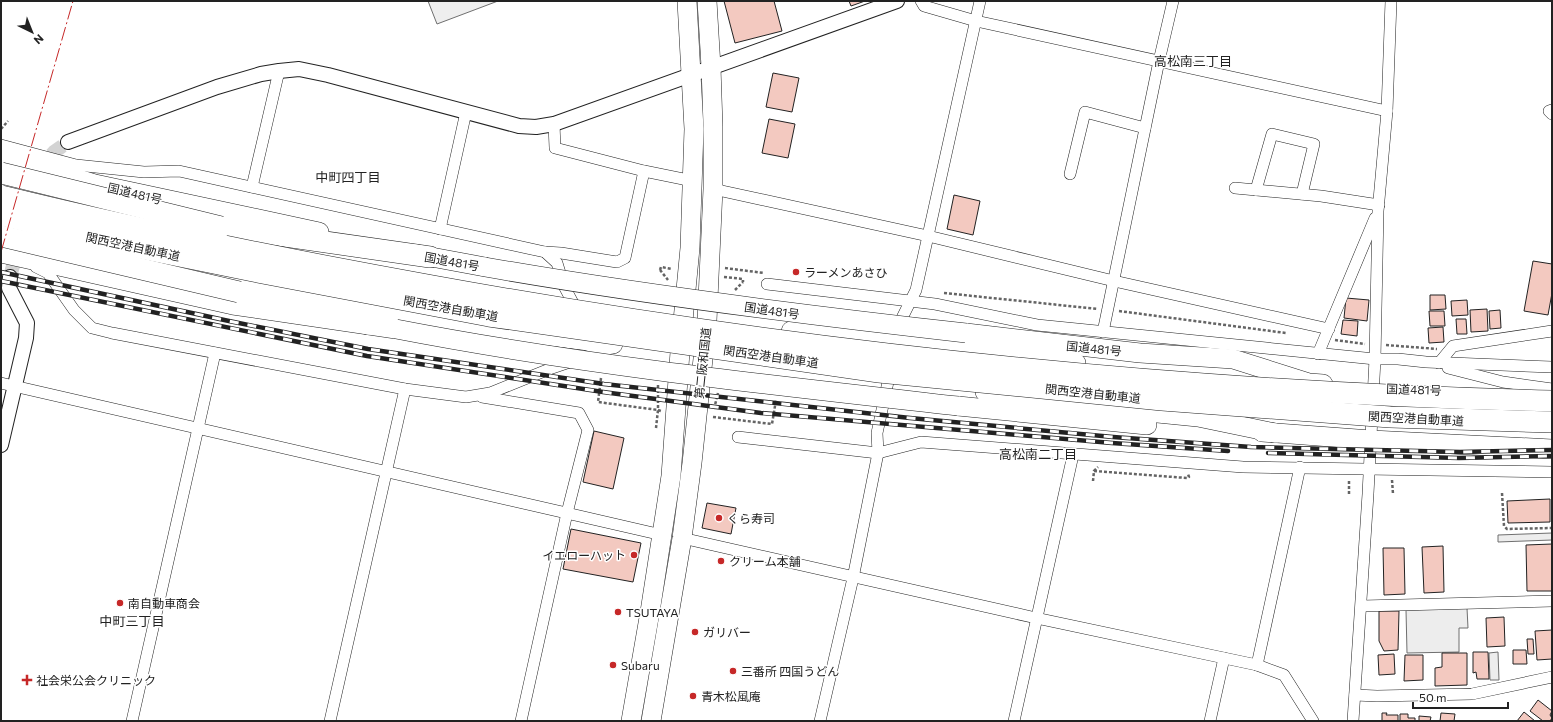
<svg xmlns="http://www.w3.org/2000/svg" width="1553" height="722" viewBox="0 0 1553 722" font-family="Commissioner,'Noto Sans JP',sans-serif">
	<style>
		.green { fill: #eee; stroke: #6f6f6f }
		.parking { fill: #ededed; stroke: #6f6f6f }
		.building { fill: #f3c9c0; stroke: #222 }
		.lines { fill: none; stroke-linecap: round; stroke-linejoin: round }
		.tertiary-tunnel { stroke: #d3d3d3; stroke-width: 14; stroke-dasharray: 14 7; stroke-linecap: butt }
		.minor-casing { stroke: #222; stroke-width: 12 }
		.tertiary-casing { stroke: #222; stroke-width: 16 }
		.trunk-casing { stroke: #222; stroke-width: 20 }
		.motorway-casing { stroke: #222; stroke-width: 22 }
		.path { stroke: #646464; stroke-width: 2.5; stroke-dasharray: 3 2; stroke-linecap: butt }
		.minor { stroke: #fff; stroke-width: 11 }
		.tertiary { stroke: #fff; stroke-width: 14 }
		.trunk { stroke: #fff; stroke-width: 19 }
		.motorway { stroke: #fff; stroke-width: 21 }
		.rail-casing { stroke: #222; stroke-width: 4.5 }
		.rail { stroke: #fff; stroke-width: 3; stroke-dasharray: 9; stroke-linecap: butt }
		.trunk-bridge-casing { stroke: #222; stroke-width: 20; stroke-linecap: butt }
		.motorway-bridge-casing { stroke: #222; stroke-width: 22; stroke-linecap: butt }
		.path-bridge { stroke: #646464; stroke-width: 2.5; stroke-dasharray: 3 2; stroke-linecap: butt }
		.trunk-bridge { stroke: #fff; stroke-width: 19 }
		.motorway-bridge { stroke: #fff; stroke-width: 21 }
		.power { stroke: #c62828; stroke-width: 1; stroke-dasharray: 14 3 2 3; stroke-linecap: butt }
		.poi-dot { fill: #c62828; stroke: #fff; stroke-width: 1.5 }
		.labels { text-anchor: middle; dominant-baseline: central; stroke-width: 3; stroke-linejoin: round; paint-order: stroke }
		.street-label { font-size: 12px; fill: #222; stroke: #fff }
		.poi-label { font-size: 12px; fill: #222; stroke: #fff; text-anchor: start }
		.neighbourhood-label { font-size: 13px; fill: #222; stroke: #fff }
	</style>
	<rect width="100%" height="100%" fill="#fff"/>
	<!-- green -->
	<polygon class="green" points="428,1 498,1 437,24"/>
	<!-- parking -->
	<g class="parking">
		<polygon points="1552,533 1552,540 1498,542 1498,535"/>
		<polygon points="1467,608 1468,628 1459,628 1459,652 1407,653 1406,610"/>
		<polygon points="1498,652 1499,680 1490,680 1489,653"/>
	</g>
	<!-- building -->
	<g class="building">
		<polygon points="724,1 774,1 782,31 735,43"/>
		<polygon points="849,1 865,1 851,6"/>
		<polygon points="773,73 799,78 792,112 766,107"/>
		<polygon points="769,119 795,124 788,158 762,153"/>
		<polygon points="954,195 980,201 973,235 947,229"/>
		<polygon points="1533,261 1552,264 1552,293 1548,315 1524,311"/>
		<polygon points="1430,295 1445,295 1446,309 1430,310"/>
		<polygon points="1346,298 1369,300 1367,321 1344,318"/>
		<polygon points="1467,300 1468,315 1452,316 1451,301"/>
		<polygon points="1487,309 1488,331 1471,332 1470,310"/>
		<polygon points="1500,310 1501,328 1490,329 1489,311"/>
		<polygon points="1429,311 1444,311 1445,326 1430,326"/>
		<polygon points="1456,319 1466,319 1467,334 1457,334"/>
		<polygon points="1343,320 1358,321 1357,336 1341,334"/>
		<polygon points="1443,327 1444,342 1429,343 1428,328"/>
		<polygon points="594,431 624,438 613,489 583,482"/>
		<polygon points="1550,499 1550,522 1508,523 1507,501"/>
		<polygon points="707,503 736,508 731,534 702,528"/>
		<polygon points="571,529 641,543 633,582 563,569"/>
		<polygon points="1552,544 1552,591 1527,591 1526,545"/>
		<polygon points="1443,546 1444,592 1424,593 1422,547"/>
		<polygon points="1383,548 1404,548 1405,594 1384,595"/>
		<polygon points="1379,611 1399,611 1398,650 1384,651 1379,641"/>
		<polygon points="1504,617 1505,646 1487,647 1486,618"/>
		<polygon points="1552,630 1552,659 1537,660 1535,631"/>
		<polygon points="1527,639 1533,639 1534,654 1528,654"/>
		<polygon points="1513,650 1526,650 1527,664 1513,664"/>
		<polygon points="1473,652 1488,652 1489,679 1477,679 1476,672 1473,673"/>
		<polygon points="1442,653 1467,653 1467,685 1435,686 1435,668 1442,667"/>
		<polygon points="1394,654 1395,674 1379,675 1378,655"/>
		<polygon points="1405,655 1423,655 1423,680 1404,681"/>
		<polygon points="1538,700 1552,711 1550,715 1552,718 1550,721 1543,721 1530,711"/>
		<polygon points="1524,712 1535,721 1517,721"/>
		<polygon points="1382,713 1387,713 1386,715 1398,715 1398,721 1382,721"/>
		<polygon points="1441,713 1455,714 1454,721 1440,721"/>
		<polygon points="1400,714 1408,714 1408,718 1415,718 1415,721 1400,721"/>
		<polygon points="1419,716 1431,717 1430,721 1419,721"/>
	</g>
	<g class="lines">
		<!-- tertiary-tunnel -->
		<g class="tertiary-tunnel">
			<polyline points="28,212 42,166 54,152 68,142"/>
			<polyline points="10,277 18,247"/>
		</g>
		<defs>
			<g id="minor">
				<polyline points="921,1 924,6 976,21 1387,111"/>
				<polyline points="1552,110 1549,111 1552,114"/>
				<polyline points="554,124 555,148 644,171 693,181"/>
				<polyline points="1,145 76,165 144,172 179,171 545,252 557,263 564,286 573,303"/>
				<polyline points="1070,174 1085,112 1145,128"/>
				<polyline points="252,187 279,71"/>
				<polyline points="1235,188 1321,196 1379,205"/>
				<polyline points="713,189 928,236 1114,281 1329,329"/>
				<polyline points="1256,190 1272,134 1314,144 1302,194"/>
				<polyline points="440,229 466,112"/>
				<polyline points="545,252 561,253 617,262 625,258 644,171"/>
				<polyline points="36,267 48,273 74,310 92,328 112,333 405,389 466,397 490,393 552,368 614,347"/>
				<polyline points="767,284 935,304 1037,325 1375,359 1398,359 1426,362 1552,367"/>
				<polyline points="900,330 902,318 916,290 980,1"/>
				<polyline points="1103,332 1159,61 1173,1"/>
				<polyline points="1318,354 1375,218"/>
				<polyline points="1439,363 1453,346 1552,331"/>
				<polyline points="1448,368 1503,382 1552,389"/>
				<polyline points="1,383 662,535"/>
				<polyline points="482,397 579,413 588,430 567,513 521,721"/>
				<polyline points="738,437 878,453 921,442 1243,467 1552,472"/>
				<polyline points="682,538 1036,618 1257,665 1300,467"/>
				<polyline points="1362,606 1552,601"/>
				<polyline points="1257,665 1284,675 1313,721"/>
				<polyline points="1355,695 1377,696 1472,694 1552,677"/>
				<polyline points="132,721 215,353"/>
				<polyline points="330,721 405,389"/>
				<polyline points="820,721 853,578 878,453 877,433 891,368"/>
				<polyline points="1014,721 1073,455"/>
				<polyline points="1210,721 1224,658"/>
				<polyline points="1353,721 1368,494 1375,359 1378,211 1387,111 1391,1"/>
			</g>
			<g id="tertiary">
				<polyline points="68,142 217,87 261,74 279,71 299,69 328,75 519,126 536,127 554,124 897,1"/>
				<polyline points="1,445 26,338 27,323 9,288 10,277"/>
			</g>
			<g id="trunk">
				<polyline points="1,158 26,163 95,184 319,232"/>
				<polyline points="1,253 233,305 396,329"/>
				<polyline points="415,254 485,267"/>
				<polyline points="176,265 280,289"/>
				<polyline points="359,305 460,325 613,344"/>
				<polyline points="791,331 1076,363"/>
				<polyline points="966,333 1140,353 1233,359 1309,383 1323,384"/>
				<polyline points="985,392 1087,406 1198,417 1275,433"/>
				<polyline points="958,406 1147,425"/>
				<polyline points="1262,432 1371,440 1552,449"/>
				<polyline points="631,721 650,612 671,476 680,352 690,248 694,129 687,1"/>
				<polyline points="651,721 682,538 692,463 707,321 713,189 713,126 711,67 707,1"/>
			</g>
			<g id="motorway">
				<polyline points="221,227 430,257"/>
				<polyline points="239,292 375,308"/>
				<polyline points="323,313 369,324"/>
			</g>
		</defs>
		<!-- minor casing -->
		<use href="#minor" class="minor-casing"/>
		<!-- tertiary casing -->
		<use href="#tertiary" class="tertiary-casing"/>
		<!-- trunk casing -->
		<use href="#trunk" class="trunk-casing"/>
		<!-- motorway casing -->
		<use href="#motorway" class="motorway-casing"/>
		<!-- path -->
		<g class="path">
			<polyline points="1,129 8,121"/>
			<polyline points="725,268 764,273"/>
			<polyline points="660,270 661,267 672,269"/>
			<polyline points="724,277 743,279 743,282"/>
			<polyline points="944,293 1098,309"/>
			<polyline points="1119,311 1286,333"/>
			<polyline points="1335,340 1365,344"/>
			<polyline points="1386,345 1437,349"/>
			<polyline points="601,378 598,402 658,410 656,428"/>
			<polyline points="658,385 658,410 661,411"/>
			<polyline points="714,409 718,393"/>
			<polyline points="713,417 772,424 776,400"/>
			<polyline points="1094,471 1187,478 1189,477 1188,474"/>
			<polyline points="1392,480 1393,494"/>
			<polyline points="1093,481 1094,471 1098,467"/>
			<polyline points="1502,493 1504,526 1507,529 1552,528"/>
			<polyline points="1349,494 1349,480"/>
		</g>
		<!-- minor -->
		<use href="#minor" class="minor"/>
		<!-- tertiary -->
		<use href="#tertiary" class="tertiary"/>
		<!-- trunk -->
		<use href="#trunk" class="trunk"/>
		<!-- motorway -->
		<use href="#motorway" class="motorway"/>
		<defs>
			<g id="rail">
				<polyline points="1,272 229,321 368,349 604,384 910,418 1113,437 1251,447 1460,452 1552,450"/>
				<polyline points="1,281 367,356 603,392 761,413 1112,443 1228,451"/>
				<polyline points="1268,453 1459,458 1552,456"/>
			</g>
		</defs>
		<!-- rail casing -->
		<use href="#rail" class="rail-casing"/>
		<!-- rail -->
		<use href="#rail" class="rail"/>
		<defs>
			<g id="trunk-bridge">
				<path d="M485,267C644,295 805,315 966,333"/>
				<path d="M396,329C582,365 770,385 958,406"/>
			</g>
			<g id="motorway-bridge">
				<polyline points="1,173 221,227"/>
				<path d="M1,196C144,231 288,260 433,286C802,353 1177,392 1552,401"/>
				<polyline points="1,215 116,243 253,271 489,316 879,372 1162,400 1390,417 1552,422"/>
				<polyline points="1,236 239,292"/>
			</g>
		</defs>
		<!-- trunk-bridge casing -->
		<use href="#trunk-bridge" class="trunk-bridge-casing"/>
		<!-- motorway-bridge casing -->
		<use href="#motorway-bridge" class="motorway-bridge-casing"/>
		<!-- path-bridge -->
		<g class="path-bridge">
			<polyline points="660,270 668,280"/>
			<polyline points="735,290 743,282"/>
		</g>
		<!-- trunk-bridge -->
		<use href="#trunk-bridge" class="trunk-bridge"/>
		<!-- motorway-bridge -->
		<use href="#motorway-bridge" class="motorway-bridge"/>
		<!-- power -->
		<polyline class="power" points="1,252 73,1"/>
	</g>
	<!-- markers -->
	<g class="poi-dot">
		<circle cx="796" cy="272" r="4"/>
		<circle cx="719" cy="518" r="4"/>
		<circle cx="634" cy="555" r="4"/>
		<circle cx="721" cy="561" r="4"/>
		<circle cx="120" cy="603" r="4"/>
		<circle cx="618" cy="612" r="4"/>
		<circle cx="695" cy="632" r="4"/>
		<circle cx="613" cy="665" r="4"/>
		<circle cx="733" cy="671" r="4"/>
		<path d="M25 674h4v4h4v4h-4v4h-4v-4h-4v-4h4z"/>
		<circle cx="693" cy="696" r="4"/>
	</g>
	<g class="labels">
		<!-- street labels -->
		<g class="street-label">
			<text transform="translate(135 193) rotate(13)">国道481号</text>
			<text transform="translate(133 246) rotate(12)">関西空港自動車道</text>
			<text transform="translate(452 261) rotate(10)">国道481号</text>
			<text transform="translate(451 308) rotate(10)">関西空港自動車道</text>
			<text transform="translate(772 310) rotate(8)">国道481号</text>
			<text transform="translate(1094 348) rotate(6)">国道481号</text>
			<text transform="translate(771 356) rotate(8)">関西空港自動車道</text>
			<text transform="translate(702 363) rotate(-84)">第二阪和国道</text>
			<text transform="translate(1414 389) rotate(2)">国道481号</text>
			<text transform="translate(1093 393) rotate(6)">関西空港自動車道</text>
			<text transform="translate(1416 418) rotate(3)">関西空港自動車道</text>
		</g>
		<!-- poi labels -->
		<g class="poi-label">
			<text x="804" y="272">ラーメンあさひ</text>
			<text x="727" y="518">くら寿司</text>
			<text x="626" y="555" text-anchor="end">イエローハット</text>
			<text x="729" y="561">クリーム本舗</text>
			<text x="128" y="603">南自動車商会</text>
			<text x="626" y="612">TSUTAYA</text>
			<text x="703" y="632">ガリバー</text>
			<text x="621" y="665">Subaru</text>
			<text x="741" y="671">三番所 四国うどん</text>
			<text x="36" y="680">社会栄公会クリニック</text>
			<text x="701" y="696">青木松風庵</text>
		</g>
		<!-- neighbourhood labels -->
		<g class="neighbourhood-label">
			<text x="1193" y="61">高松南三丁目</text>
			<text x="348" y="177">中町四丁目</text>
			<text x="1038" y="454">高松南二丁目</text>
			<text x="132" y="621">中町三丁目</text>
		</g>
	</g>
	<!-- border -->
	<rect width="1553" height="722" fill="none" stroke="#222222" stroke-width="4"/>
	<!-- north arrow -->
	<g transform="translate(32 32) rotate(137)" stroke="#ffffff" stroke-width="3" paint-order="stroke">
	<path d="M0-3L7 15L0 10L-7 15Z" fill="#222222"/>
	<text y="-6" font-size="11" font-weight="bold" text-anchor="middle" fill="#222222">N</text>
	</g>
	<!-- scale -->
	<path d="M1413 702v6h95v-6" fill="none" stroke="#222222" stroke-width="2"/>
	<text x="1419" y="702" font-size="12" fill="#222222" stroke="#ffffff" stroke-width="3" paint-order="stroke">50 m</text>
</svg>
